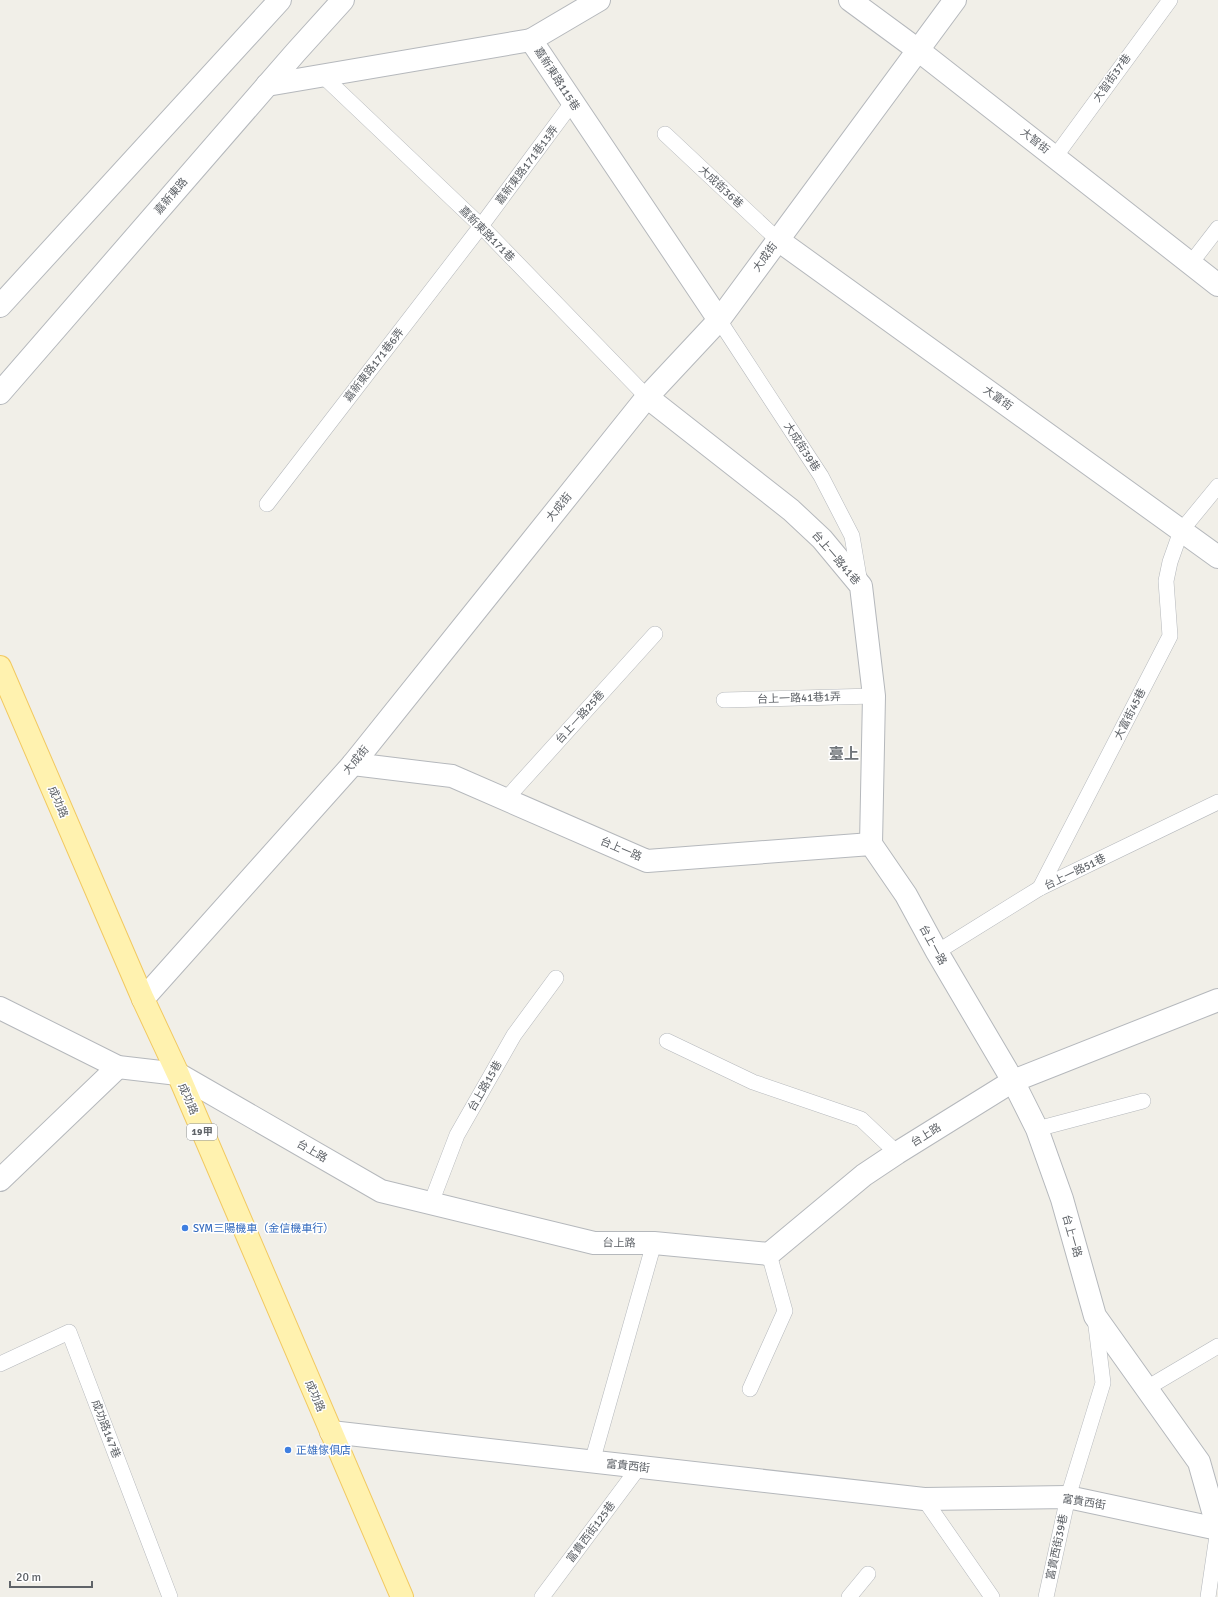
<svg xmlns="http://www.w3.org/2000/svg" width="1218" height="1597" viewBox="0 0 1218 1597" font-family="Signika,'Noto Sans TC',sans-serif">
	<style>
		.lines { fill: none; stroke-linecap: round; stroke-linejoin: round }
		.service-casing { stroke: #b5b8bc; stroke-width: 16 }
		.minor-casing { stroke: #b5b8bc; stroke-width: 24 }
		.tertiary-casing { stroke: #b5b8bc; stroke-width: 24 }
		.primary-casing { stroke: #f2c960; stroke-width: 24 }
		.service { stroke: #fff; stroke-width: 15 }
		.minor { stroke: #fff; stroke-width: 22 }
		.tertiary { stroke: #fff; stroke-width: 22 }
		.primary { stroke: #fff2af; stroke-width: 22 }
		.shop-dot { fill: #3f7fe0; stroke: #fff; stroke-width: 1.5 }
		.labels { text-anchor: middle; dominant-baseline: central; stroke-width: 3; stroke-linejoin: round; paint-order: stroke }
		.shield { fill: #fff; stroke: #8f9295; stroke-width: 1 }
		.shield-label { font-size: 10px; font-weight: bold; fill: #5f6368 }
		.street-label { font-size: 11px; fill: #5f6368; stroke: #fff }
		.shop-label { font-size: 11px; fill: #366cbe; stroke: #fff; text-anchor: start }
		.district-label { font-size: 15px; font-weight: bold; fill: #70757a; stroke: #fff }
	</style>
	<rect width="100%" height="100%" fill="#f1efe8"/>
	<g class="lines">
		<defs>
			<g id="service">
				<polyline points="322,75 481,226 647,397"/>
				<polyline points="665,134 778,240"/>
				<polyline points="1055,157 1170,0"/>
				<polyline points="1191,263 1218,228"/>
				<polyline points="719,320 821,476 852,536 860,583"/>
				<polyline points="267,504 481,226 572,103"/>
				<polyline points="724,700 874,696"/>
				<polyline points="506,799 655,634"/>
				<polyline points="1040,888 1170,636 1166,581 1170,562 1181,531 1218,486"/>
				<polyline points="937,952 1040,888 1218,802"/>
				<polyline points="667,1041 753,1082 861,1119 897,1153"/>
				<polyline points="1037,1129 1143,1101"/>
				<polyline points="431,1203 457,1135 514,1035 556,978"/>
				<polyline points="0,1364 69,1332 170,1597"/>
				<polyline points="1147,1388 1218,1346"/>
				<polyline points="750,1389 785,1311 769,1254"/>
				<polyline points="592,1462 654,1243"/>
				<polyline points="924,1499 992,1597"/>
				<polyline points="542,1597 639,1467"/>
				<polyline points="849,1597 868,1574"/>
				<polyline points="1046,1597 1068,1497 1103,1383 1095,1318"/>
				<polyline points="1208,1597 1218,1529"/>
			</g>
			<g id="minor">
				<polyline points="850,0 918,50 1218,285"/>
				<polyline points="531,40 599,0"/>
				<polyline points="267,85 531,40 719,320"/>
				<polyline points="778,240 1218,557"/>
				<polyline points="647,397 791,510 822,539 861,586 874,696 871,844"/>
				<polyline points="353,764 452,776 647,861 871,844 906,895 937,952 1013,1081 1037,1129 1062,1199 1095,1316 1199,1462 1218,1529"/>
				<polyline points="143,999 353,764 647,397 719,320 955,0"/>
				<polyline points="0,1008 118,1067 178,1074 381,1191 594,1243 654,1243 769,1254 864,1175 897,1153 1013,1081 1218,1000"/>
				<polyline points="0,1180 118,1067"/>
				<polyline points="331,1432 924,1499 1068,1497 1218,1529"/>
			</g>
			<g id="tertiary">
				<polyline points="0,306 280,0"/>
				<polyline points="0,393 296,52 343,0"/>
			</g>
			<polyline id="primary" points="0,667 143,999 178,1074 402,1597"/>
		</defs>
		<!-- service casing -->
		<use href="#service" class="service-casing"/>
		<!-- minor casing -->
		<use href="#minor" class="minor-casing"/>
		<!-- tertiary casing -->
		<use href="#tertiary" class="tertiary-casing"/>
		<!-- primary casing -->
		<use href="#primary" class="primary-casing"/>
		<!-- service -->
		<use href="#service" class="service"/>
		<!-- minor -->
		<use href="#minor" class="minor"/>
		<!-- tertiary -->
		<use href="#tertiary" class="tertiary"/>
		<!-- primary -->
		<use href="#primary" class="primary"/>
	</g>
	<!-- markers -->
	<g class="shop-dot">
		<circle cx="185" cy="1228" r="4"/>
		<circle cx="288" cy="1450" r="4"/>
	</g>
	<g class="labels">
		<!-- shield labels -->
		<rect class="shield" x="187" y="1124" width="30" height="16" rx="3"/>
		<g class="shield-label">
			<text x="202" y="1132">19甲</text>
		</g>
		<!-- street labels -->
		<g class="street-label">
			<text transform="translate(1112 78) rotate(-54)">大智街37巷</text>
			<text transform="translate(557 79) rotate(57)">嘉新東路115巷</text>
			<text transform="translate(1035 141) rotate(38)">大智街</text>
			<text transform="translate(527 165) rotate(-53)">嘉新東路171巷13弄</text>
			<text transform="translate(721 187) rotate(43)">大成街36巷</text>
			<text transform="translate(171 196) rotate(-49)">嘉新東路</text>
			<text transform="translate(487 234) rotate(45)">嘉新東路171巷</text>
			<text transform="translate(765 257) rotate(-54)">大成街</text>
			<text transform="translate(374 365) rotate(-52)">嘉新東路171巷6弄</text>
			<text transform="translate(998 398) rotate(36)">大富街</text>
			<text transform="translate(802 447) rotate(57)">大成街39巷</text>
			<text transform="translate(559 507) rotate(-51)">大成街</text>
			<text transform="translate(836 558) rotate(49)">台上一路41巷</text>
			<text transform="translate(799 698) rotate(-2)">台上一路41巷1弄</text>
			<text transform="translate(1130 714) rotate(-63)">大富街45巷</text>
			<text transform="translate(580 717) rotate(-48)">台上一路25巷</text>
			<text transform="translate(356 760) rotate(-50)">大成街</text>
			<text transform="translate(58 802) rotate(67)">成功路</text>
			<text transform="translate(621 849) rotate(23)">台上一路</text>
			<text transform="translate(1075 872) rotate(-26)">台上一路51巷</text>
			<text transform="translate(933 945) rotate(61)">台上一路</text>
			<text transform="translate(485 1086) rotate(-60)">台上路15巷</text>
			<text transform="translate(188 1099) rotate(67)">成功路</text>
			<text transform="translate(926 1135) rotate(-32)">台上路</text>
			<text transform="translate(312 1151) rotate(30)">台上路</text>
			<text transform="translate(1072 1236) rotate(74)">台上一路</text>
			<text transform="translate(619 1243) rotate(1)">台上路</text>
			<text transform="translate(315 1396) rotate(67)">成功路</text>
			<text transform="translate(106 1429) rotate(69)">成功路147巷</text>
			<text transform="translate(628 1466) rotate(6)">富貴西街</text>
			<text transform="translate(1084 1502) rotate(9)">富貴西街</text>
			<text transform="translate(591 1532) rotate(-53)">富貴西街125巷</text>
			<text transform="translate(1057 1547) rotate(-78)">富貴西街39巷</text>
		</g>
		<!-- shop labels -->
		<g class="shop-label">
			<text x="193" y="1228">SYM三陽機車（金信機車行）</text>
			<text x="296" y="1450">正雄傢俱店</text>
		</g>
		<!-- district labels -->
		<g class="district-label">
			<text x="844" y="754">臺上</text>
		</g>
	</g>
	<!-- scale -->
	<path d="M10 1581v6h82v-6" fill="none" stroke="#5f6368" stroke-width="2"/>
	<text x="16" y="1581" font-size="12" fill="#5f6368" stroke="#ffffff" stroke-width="3" paint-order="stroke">20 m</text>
</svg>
